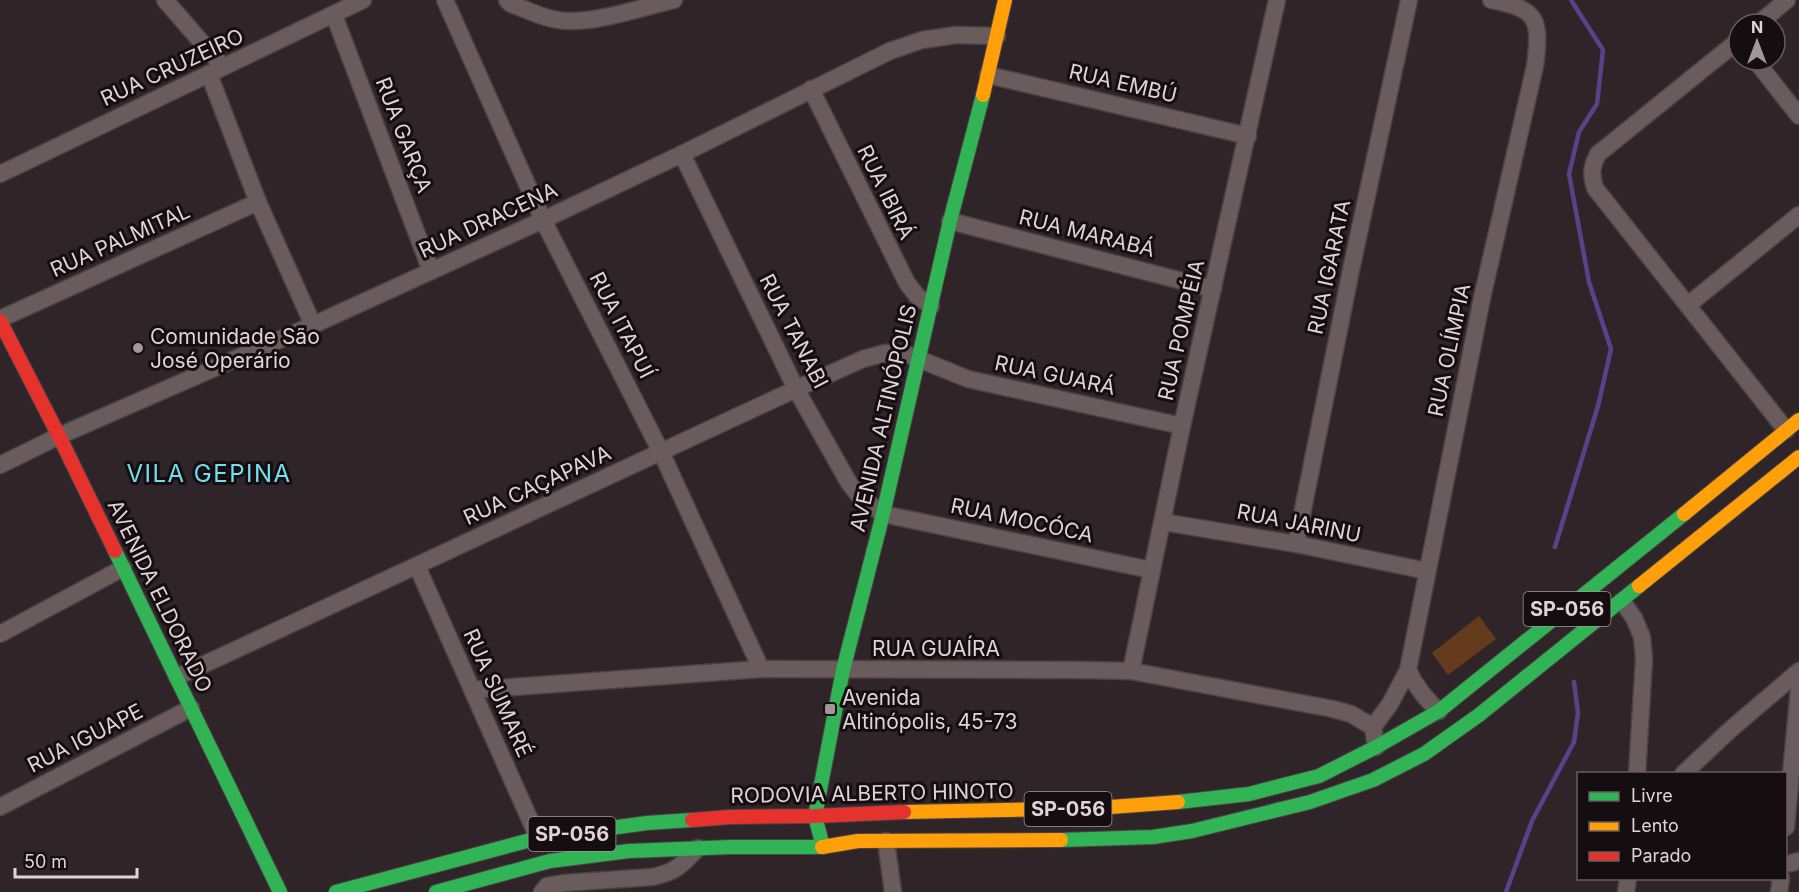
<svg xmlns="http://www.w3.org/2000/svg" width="1799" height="892" viewBox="0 0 1799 892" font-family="Inter,sans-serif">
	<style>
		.green { fill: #653b1d }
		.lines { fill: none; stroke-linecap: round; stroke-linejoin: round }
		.stream { stroke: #594289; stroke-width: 4.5 }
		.street-casing { stroke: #4a4245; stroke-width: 19 }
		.fast-casing { stroke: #4a4245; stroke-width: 16 }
		.slow-casing { stroke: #4a4245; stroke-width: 16 }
		.jam-casing { stroke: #4a4245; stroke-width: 16 }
		.street { stroke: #6a5c5c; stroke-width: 16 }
		.fast { stroke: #30b455; stroke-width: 14 }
		.slow { stroke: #ff9f0a; stroke-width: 14 }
		.jam { stroke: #e5322d; stroke-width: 14 }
		.poi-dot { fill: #a1969a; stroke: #150d10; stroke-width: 2 }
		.labels { text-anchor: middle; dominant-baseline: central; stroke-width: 6; stroke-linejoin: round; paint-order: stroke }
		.shield { fill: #150d10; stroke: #a2989b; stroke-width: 1.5 }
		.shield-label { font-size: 20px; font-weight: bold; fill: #dfd3d7 }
		.street-label { font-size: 21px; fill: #dfd3d7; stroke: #150d10 }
		.poi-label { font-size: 21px; fill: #dfd3d7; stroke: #150d10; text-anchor: start }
		.quarter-label { font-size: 24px; letter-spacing: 1.5px; fill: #74dfec; stroke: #150d10 }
	</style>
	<rect width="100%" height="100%" fill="#2f2529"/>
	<!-- green -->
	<polygon class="green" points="1479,616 1496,639 1448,675 1432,653"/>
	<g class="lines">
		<!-- stream -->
		<g class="stream">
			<polyline points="1555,547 1598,406 1611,349 1589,282 1569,174 1579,132 1597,104 1603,50 1571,0"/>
			<polyline points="1506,892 1532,821 1574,742 1578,713 1574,682"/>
		</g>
		<defs>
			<g id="street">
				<polyline points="165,0 223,67"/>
				<polyline points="445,0 543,220 661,452 761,669"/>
				<path d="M507,0L511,4C530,11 549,21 569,21C599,22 643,7 674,0"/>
				<polyline points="334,15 431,271"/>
				<polyline points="1758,24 1787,0"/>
				<path d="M1739,40L1598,154C1591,167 1591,175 1595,188L1786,430"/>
				<polyline points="1755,60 1799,116"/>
				<polyline points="209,74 258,202 313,325"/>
				<polyline points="988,75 1248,136"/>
				<polyline points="811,89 907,283 917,296 931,306"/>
				<polyline points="682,154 796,389 849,483 860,497 883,514 1151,570"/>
				<polyline points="0,174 363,0"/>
				<polyline points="950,221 1213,289"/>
				<polyline points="1688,305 1799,215"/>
				<polyline points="0,319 258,202"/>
				<polyline points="0,465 59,436 313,325 543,220 682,154 890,51 922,40 956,35 997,36"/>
				<polyline points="1163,522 1296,544 1427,571"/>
				<polyline points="1296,544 1351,270 1409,0"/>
				<polyline points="417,566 538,838"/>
				<polyline points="1622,601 1634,618 1642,637 1644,659 1637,774"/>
				<polyline points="0,634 123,568"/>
				<path d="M1408,670C1416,687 1425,699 1439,711"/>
				<polyline points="1131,671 1182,426 1277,0"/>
				<polyline points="177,677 796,389 863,359 885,353 904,353 968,379 1182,426"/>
				<polyline points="472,690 761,669 1083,670 1131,671 1333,709 1351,714 1373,727 1376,747"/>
				<path d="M1373,727L1390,704L1408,670L1482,298L1535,66C1541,19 1538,9 1491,0"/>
				<polyline points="1683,774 1731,729 1799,671"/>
				<polyline points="0,807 191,708"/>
				<polyline points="1786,827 1799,689"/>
				<polyline points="886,841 893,892"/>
				<polyline points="1786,864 1799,861"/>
				<path d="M542,892L547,886L564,883L652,877C677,872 681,865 698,848"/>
				<polyline points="1626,892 1628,878"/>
				<polyline points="1779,892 1781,878"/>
			</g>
			<g id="fast">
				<polyline points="115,551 280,892"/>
				<polyline points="1178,802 1249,794 1319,776 1376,747 1439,711 1684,514"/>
				<polyline points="1061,840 1153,837 1192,831 1310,802 1373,780 1424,754 1479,715 1639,586"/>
				<polyline points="823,847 815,816 843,670 883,514 950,221 983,95"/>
				<polyline points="336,892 538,838 647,823 692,820"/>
				<polyline points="436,892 550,861 629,851 731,847 822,847"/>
			</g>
			<g id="slow">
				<polyline points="983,95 1005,0"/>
				<polyline points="1684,514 1799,420"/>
				<polyline points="1639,586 1799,457"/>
				<polyline points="904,812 1097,808 1178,802"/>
				<polyline points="822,847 858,841 1061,840"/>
			</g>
			<g id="jam">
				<polyline points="0,321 59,436 115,551"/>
				<polyline points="692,820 730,817 815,816 904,812"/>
			</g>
		</defs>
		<!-- street casing -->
		<use href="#street" class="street-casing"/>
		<!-- fast casing -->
		<use href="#fast" class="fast-casing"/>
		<!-- slow casing -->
		<use href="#slow" class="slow-casing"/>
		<!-- jam casing -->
		<use href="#jam" class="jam-casing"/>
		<!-- street -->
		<use href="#street" class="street"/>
		<!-- fast -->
		<use href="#fast" class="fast"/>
		<!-- slow -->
		<use href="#slow" class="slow"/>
		<!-- jam -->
		<use href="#jam" class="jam"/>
	</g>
	<!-- markers -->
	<g class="poi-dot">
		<circle cx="138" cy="348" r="6"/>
		<rect x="824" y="703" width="12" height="12" rx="3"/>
	</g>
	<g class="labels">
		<!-- shield labels -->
		<g class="shield">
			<rect x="1523.5" y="592" width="87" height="34" rx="4.5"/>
			<rect x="1024.5" y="792" width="87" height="34" rx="4.5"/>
			<rect x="528.5" y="817" width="87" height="34" rx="4.5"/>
		</g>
		<g class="shield-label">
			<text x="1567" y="609">SP-056</text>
			<text x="1068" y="809">SP-056</text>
			<text x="572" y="834">SP-056</text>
		</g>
		<!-- street labels -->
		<g class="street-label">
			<text transform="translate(172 67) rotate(-25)">RUA CRUZEIRO</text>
			<text transform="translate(1123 83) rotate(13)">RUA EMBÚ</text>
			<text transform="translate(404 135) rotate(69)">RUA GARÇA</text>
			<text transform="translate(886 192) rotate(64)">RUA IBIRÁ</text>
			<text transform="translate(488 220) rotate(-25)">RUA DRACENA</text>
			<text transform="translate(1087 233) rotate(14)">RUA MARABÁ</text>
			<text transform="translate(120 240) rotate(-24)">RUA PALMITAL</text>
			<text transform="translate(1329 267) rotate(-78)">RUA IGARATA</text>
			<text transform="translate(622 325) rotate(63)">RUA ITAPUÍ</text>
			<text transform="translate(1181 330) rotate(-77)">RUA POMPÉIA</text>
			<text transform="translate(794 331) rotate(63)">RUA TANABI</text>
			<text transform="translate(1449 350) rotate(-78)">RUA OLÍMPIA</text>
			<text transform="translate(1055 375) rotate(12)">RUA GUARÁ</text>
			<text transform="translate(883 418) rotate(-77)">AVENIDA ALTINÓPOLIS</text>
			<text transform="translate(537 485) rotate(-25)">RUA CAÇAPAVA</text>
			<text transform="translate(1022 520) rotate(12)">RUA MOCÓCA</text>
			<text transform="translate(1299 523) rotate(11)">RUA JARINU</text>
			<text transform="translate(160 596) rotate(64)">AVENIDA ELDORADO</text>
			<text x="936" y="648">RUA GUAÍRA</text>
			<text transform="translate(498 693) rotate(66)">RUA SUMARÉ</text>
			<text transform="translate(85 738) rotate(-27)">RUA IGUAPE</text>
			<text transform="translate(872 793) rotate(-1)">RODOVIA ALBERTO HINOTO</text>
		</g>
		<!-- poi labels -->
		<g class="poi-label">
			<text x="150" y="336">Comunidade São<tspan x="150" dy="24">José Operário</tspan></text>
			<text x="842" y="697">Avenida<tspan x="842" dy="24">Altinópolis, 45-73</tspan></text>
		</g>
		<!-- quarter labels -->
		<g class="quarter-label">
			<text x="209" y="473">VILA GEPINA</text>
		</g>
	</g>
	<!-- legend -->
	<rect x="1577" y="772" width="210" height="108" fill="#150d10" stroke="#665c60" stroke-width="1.5"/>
	<rect x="1589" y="792" width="30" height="9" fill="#30b455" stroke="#665c60" stroke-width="1.5"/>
	<text x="1631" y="802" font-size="18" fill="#dfd3d7">Livre</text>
	<rect x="1589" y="822" width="30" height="9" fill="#ff9f0a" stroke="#665c60" stroke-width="1.5"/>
	<text x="1631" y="832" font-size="18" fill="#dfd3d7">Lento</text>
	<rect x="1589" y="852" width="30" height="9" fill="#e5322d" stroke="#665c60" stroke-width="1.5"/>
	<text x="1631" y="862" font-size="18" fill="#dfd3d7">Parado</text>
	<!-- north arrow -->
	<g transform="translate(1757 42)"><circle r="28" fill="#150d10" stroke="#665c60" stroke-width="1.5"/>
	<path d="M0-4.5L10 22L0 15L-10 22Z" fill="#a1969a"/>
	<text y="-9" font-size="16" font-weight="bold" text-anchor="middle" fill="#dfd3d7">N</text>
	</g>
	<!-- scale -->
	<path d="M15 868v9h122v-9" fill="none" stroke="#dfd3d7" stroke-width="3"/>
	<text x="24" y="868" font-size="18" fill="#dfd3d7" stroke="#150d10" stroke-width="4.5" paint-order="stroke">50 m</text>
</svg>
